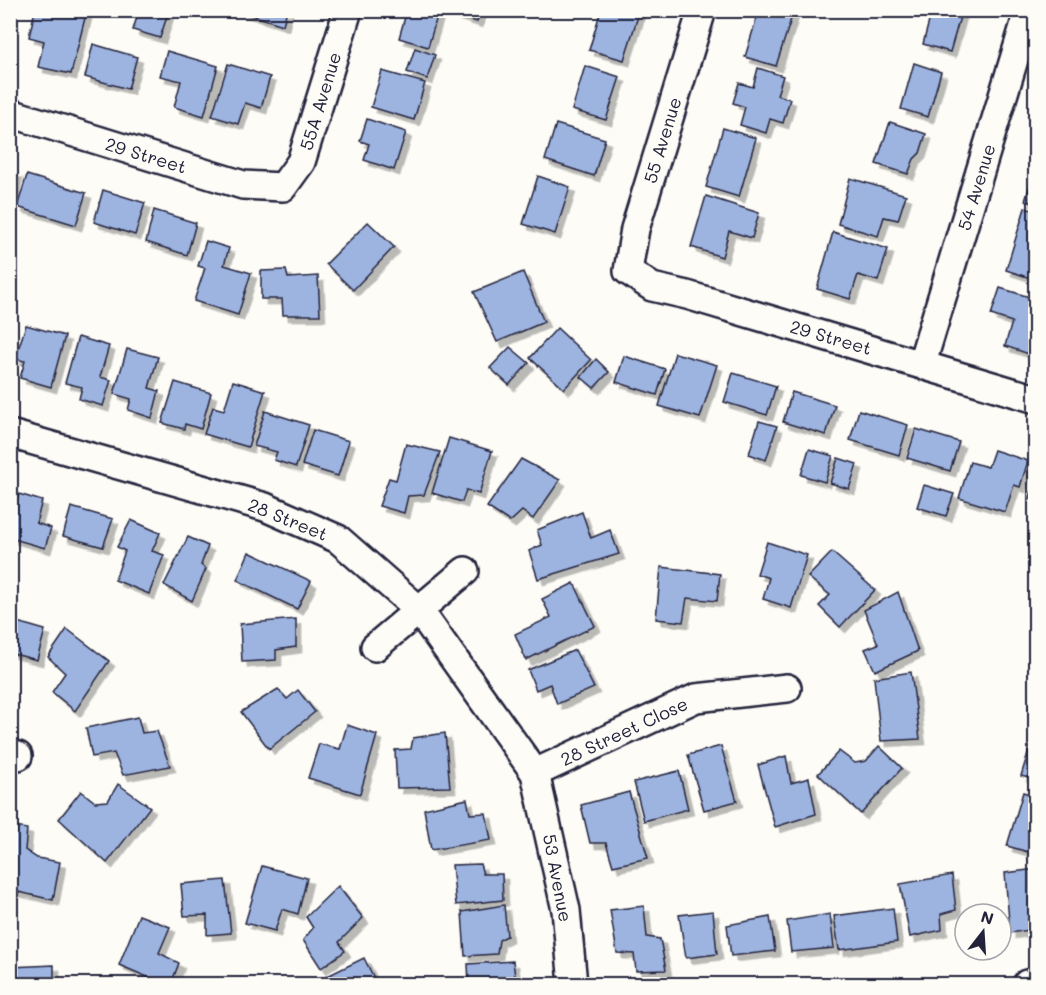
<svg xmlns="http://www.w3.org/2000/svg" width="1046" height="995" viewBox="0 0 1046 995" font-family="Mali,sans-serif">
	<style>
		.building { fill: #9db4e1; stroke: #22223b; stroke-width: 1.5; filter: url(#shadow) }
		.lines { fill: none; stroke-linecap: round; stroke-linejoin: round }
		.minor-casing { stroke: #22223b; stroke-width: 32 }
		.minor { stroke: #fdfcf7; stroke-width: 27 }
		.labels { text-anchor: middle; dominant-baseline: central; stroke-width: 6; stroke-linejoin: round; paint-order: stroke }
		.street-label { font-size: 18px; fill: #22223b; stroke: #fdfcf7 }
	</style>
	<defs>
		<filter id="shadow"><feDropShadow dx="5.5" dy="5.5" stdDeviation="0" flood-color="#0004"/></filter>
	</defs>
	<rect width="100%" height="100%" fill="#fdfcf7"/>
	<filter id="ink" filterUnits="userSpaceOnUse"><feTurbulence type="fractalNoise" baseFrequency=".0167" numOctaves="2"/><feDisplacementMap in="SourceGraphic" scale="12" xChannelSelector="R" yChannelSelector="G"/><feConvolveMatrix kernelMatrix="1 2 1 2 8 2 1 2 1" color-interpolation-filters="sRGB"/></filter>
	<g filter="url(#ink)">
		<!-- building -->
		<g class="building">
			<polygon points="35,10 72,10 86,14 71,74 38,67 44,41 29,37"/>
			<polygon points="139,10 169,10 160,38 133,30"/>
			<polygon points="235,10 287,10 283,25"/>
			<polygon points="407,10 439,10 428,47 399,38"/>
			<polygon points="455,10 481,10 477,22 453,14"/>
			<polygon points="601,10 640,10 624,60 589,50"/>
			<polygon points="759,10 793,13 776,66 745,57"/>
			<polygon points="932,10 962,10 950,52 923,44"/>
			<polygon points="93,44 137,57 128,89 85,77"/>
			<polygon points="415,48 435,55 427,79 407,72"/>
			<polygon points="167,51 218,66 204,116 174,107 181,81 160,76"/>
			<polygon points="914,63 941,72 928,117 901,109"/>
			<polygon points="228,64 270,77 261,108 245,103 238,124 212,116"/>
			<polygon points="585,66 620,77 606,120 572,110"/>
			<polygon points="758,68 783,76 777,95 790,99 783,123 770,119 766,133 740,125 745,107 733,103 739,83 753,87"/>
			<polygon points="382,71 425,83 414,120 371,107"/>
			<polygon points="367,119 406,132 394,170 364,160 369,144 360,141"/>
			<polygon points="890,122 926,134 920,153 914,159 908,174 876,164"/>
			<polygon points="556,124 605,139 594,176 545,160"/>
			<polygon points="723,128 756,138 739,197 706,187"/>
			<polygon points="1036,166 1036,204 1025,201"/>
			<polygon points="10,172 17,173 10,205"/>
			<polygon points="27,175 86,193 76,225 17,207"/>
			<polygon points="538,176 570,187 555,234 523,224"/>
			<polygon points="850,178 906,195 898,220 884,217 878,236 838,224"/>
			<polygon points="103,190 145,203 135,235 94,222"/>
			<polygon points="706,196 759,213 752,238 729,231 722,257 691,247"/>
			<polygon points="1025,208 1036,211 1036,280 1006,270"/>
			<polygon points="154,210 196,223 187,255 146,242"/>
			<polygon points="368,222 394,247 353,290 326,264"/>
			<polygon points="833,232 888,249 878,281 858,275 850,299 817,289"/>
			<polygon points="206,241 229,248 224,265 251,273 238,315 194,301 205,268 198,266"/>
			<polygon points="286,270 288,278 318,276 320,315 283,315 282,299 261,299 261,271"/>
			<polygon points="523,272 544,322 497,342 474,292"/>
			<polygon points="1000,288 1036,299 1035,356 1005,346 1012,322 991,315"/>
			<polygon points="26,325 65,336 51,387 20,378 25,361 15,359"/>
			<polygon points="557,328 591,360 564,389 530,358"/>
			<polygon points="78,337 109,346 100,377 111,380 103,406 79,399 82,387 65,383"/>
			<polygon points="510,347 529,363 509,385 490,368"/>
			<polygon points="127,349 158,357 149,388 159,391 152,418 128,410 131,399 114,394"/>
			<polygon points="675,353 717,365 700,418 659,406"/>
			<polygon points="624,356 665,369 657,395 616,382"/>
			<polygon points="596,359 609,372 594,388 581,377"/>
			<polygon points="733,373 776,386 767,415 724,402"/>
			<polygon points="233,381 265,391 248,447 204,434 213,407 224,410"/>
			<polygon points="175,382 211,393 201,429 185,424 184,429 162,423"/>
			<polygon points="792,392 835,405 826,435 783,422"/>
			<polygon points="859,410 908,425 899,455 850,440"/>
			<polygon points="265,411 309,425 296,467 274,460 277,452 254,446"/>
			<polygon points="759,421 777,426 766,460 749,454"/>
			<polygon points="916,429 959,442 950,471 907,458"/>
			<polygon points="313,430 349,441 338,476 302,465"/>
			<polygon points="449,438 492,451 479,494 466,490 462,502 432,493"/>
			<polygon points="406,444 440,452 424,495 408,496 404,513 379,506 389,478 396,480"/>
			<polygon points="809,449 833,456 825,482 801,475"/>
			<polygon points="994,450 1028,461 1020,487 1014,485 1005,512 959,498 970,462 988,467"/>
			<polygon points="838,458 857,464 849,489 830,483"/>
			<polygon points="521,459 560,480 533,519 522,511 510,522 487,507"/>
			<polygon points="1036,481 1036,501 1029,499"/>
			<polygon points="924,485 954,494 946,516 917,507"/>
			<polygon points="19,494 42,501 36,523 51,528 45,548 10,538 10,522"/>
			<polygon points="71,507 113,519 103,547 63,536"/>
			<polygon points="582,512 591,538 610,530 619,554 538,579 529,551 542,545 537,530"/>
			<polygon points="131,520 160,533 152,551 164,555 149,594 115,580 125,551 117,547"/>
			<polygon points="188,537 208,546 201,565 206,569 192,601 164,585"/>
			<polygon points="767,542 807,555 791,608 763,599 769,578 757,574"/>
			<polygon points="249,552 311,581 297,609 237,580"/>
			<polygon points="832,552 875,590 840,627 819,606 830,595 808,577"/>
			<polygon points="661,567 720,574 717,601 687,598 683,622 656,619"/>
			<polygon points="574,583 595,626 526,660 515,634 551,617 542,599"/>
			<polygon points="898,592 918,651 875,671 865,649 878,644 864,610"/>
			<polygon points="296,619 296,647 276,650 276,660 242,662 240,624"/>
			<polygon points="10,620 45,630 37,660 10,653"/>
			<polygon points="67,629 109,661 75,711 52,692 65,673 48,657"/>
			<polygon points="575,650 594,688 557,704 550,684 536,690 528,670"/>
			<polygon points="911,672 920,739 881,741 874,678"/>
			<polygon points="1036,687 1036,710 1029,708"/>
			<polygon points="278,689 287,699 298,690 315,712 269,749 241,712"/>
			<polygon points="138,717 142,733 157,731 170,766 123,775 114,753 92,757 86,728"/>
			<polygon points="347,725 377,735 360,794 308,778 319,744 340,749"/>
			<polygon points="1035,730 1036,730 1036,780 1021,776"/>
			<polygon points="445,733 450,787 397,788 395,750 411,749 413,738"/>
			<polygon points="721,746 737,801 704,810 688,755"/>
			<polygon points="879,746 902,768 861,814 818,774 839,751 855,763 866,761"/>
			<polygon points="786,756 791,783 809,778 816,814 775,827 758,765"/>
			<polygon points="679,771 688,809 644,821 634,782"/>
			<polygon points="118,784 150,807 107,863 59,819 81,791 95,802 108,801"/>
			<polygon points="629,792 648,858 613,866 606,843 590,843 581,805"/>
			<polygon points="1023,792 1036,796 1035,854 1007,846"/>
			<polygon points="467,799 470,814 486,813 491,840 431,850 424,809"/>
			<polygon points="10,826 27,829 25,850 37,858 60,862 53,900 10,890"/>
			<polygon points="480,864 483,874 502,874 503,900 456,905 452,865"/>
			<polygon points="262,866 307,878 298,914 282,909 275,931 245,923"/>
			<polygon points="1036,869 1036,929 1010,933 1005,873"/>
			<polygon points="952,875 956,910 941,914 942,930 910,937 900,884"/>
			<polygon points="225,880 231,933 207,935 207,915 184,916 181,884"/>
			<polygon points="338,886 363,918 339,942 345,951 321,968 303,940 313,928 306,917"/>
			<polygon points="504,905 507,936 499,940 497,954 465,956 462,912"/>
			<polygon points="644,906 647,937 660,939 666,970 636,971 634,954 617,953 610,910"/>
			<polygon points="893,908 897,942 839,950 834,916"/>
			<polygon points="713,911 717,954 686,958 679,915"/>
			<polygon points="830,914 834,948 791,952 787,921"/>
			<polygon points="139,915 170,927 159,953 179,963 171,984 164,984 119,965"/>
			<polygon points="770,917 775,951 731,956 727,925"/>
			<polygon points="364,958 377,984 321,984 319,980"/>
			<polygon points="513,961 516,984 469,984 468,964"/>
			<polygon points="54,965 54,984 10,984 10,967"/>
		</g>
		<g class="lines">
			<defs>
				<g id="minor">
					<polyline points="702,10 635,229 628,271 652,287 687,295 1036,399"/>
					<polyline points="10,113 243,185 283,187 301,162 348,10"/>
					<polyline points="922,363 1029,10"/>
					<polyline points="10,434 265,507 338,539 419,610 535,773 566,910 573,984"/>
					<polyline points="375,647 465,571"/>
					<polyline points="10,754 18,756"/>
					<polyline points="535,773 696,698 787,688"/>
					<polyline points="1027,984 1036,983"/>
				</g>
			</defs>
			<!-- minor casing -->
			<use href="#minor" class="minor-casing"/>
			<!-- minor -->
			<use href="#minor" class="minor"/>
		</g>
	</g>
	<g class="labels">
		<!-- street labels -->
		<g class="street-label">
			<text transform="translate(320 101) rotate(-73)">55A Avenue</text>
			<text transform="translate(662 140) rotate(-73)">55 Avenue</text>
			<text transform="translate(146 155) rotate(17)">29 Street</text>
			<text transform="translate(976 187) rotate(-73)">54 Avenue</text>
			<text transform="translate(831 337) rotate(16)">29 Street</text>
			<text transform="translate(288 519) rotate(22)">28 Street</text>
			<text transform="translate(624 731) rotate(-25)">28 Street Close</text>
			<text transform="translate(558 878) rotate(79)">53 Avenue</text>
		</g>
	</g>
	<!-- margin -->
	<rect width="1046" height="995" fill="none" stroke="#fdfcf7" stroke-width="36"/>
	<rect x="18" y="18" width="1010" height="959" fill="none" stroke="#22223b" stroke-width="2" filter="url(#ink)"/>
	<!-- north arrow -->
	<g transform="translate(983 932) rotate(17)"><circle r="28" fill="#fdfcf7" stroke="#a5a5ac" stroke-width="1.5"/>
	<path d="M0-4.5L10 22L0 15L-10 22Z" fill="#22223b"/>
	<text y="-9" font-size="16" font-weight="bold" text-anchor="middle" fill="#22223b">N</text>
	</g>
</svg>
